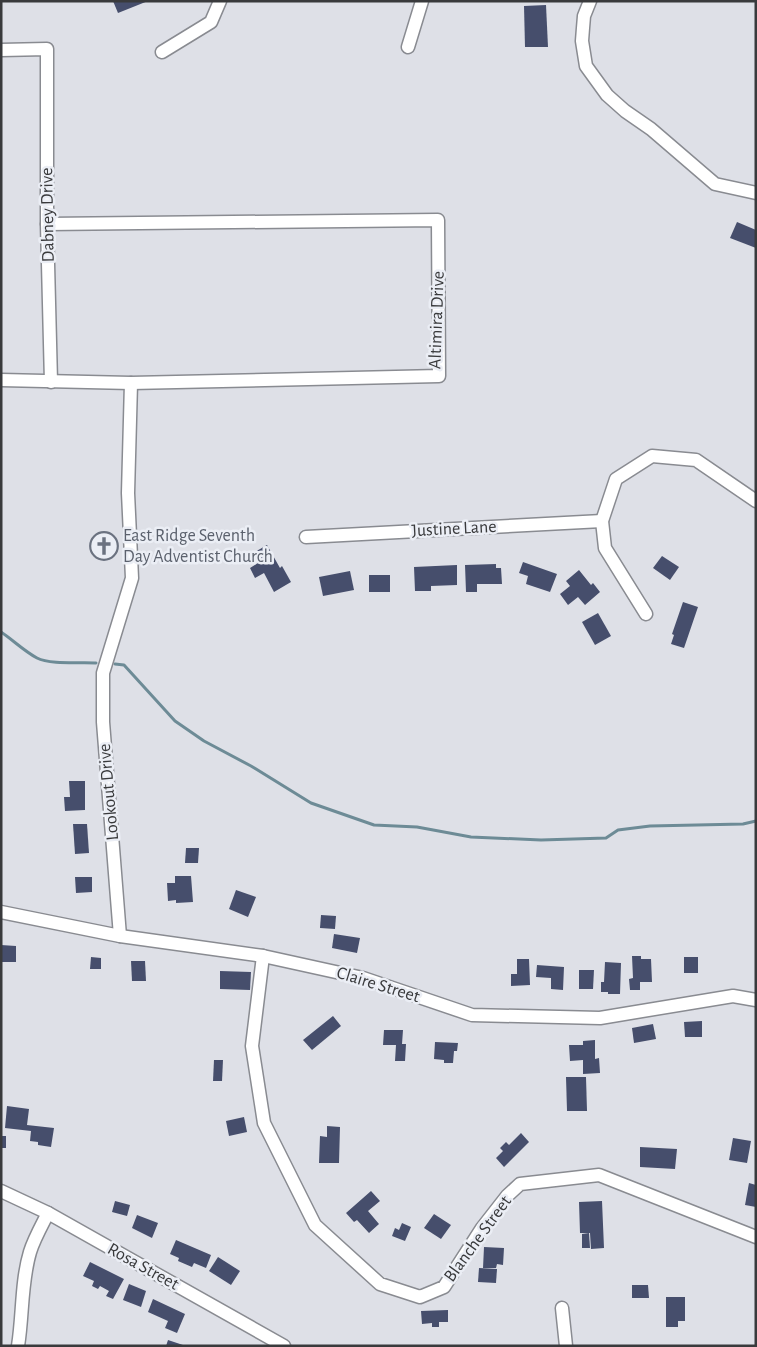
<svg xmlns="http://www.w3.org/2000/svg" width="757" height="1347" viewBox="0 0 757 1347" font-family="'Alegreya Sans',sans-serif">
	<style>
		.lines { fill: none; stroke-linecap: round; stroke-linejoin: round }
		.stream { stroke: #6d8b96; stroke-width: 3 }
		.building { fill: #464e6c }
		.minor-casing { stroke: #898b91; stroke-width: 15 }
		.minor { stroke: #fff; stroke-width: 12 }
		.labels { text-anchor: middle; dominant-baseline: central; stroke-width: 5; stroke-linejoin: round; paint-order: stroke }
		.street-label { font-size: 18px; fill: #393a3c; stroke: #ebeef5 }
		.worship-label { font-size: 18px; fill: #5b616d; stroke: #ebeef5; text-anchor: start }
	</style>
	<rect width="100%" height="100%" fill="#dee0e7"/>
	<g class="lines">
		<!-- stream -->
		<g class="stream">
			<path d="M1,632C13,640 24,651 37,658C50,665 80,662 96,663"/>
			<polyline points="115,664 124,665 175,721 204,741 251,766 311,803 374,825 417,827 471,837 541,840 606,838 618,830 650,826 743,824 756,821"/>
		</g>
	</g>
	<!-- building -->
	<g class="building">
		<polygon points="113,1 148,1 118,13"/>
		<polygon points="546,5 548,47 525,47 524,6"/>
		<polygon points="737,222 756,230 756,248 730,238"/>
		<polygon points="267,545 280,568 282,566 291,582 274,592 264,573 255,578 250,568 258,563 253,553"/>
		<polygon points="662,556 679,567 670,580 653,568"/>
		<polygon points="523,562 557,574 550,592 526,584 528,576 519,573"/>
		<polygon points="496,564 496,568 501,568 502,584 477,584 477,592 466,592 465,565"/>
		<polygon points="457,565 457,585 431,586 431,591 415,591 414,567"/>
		<polygon points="579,570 591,585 593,583 600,592 585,605 578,597 568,605 560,594 570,586 566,581"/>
		<polygon points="350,571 354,590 323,596 319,577"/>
		<rect x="369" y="575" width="21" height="17"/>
		<polygon points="683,602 698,607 684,648 671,644 674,635 672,634"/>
		<polygon points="598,613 611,636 595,645 582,622"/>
		<polygon points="69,781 85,781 85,810 65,811 64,797 70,797"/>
		<polygon points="73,824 87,824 89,853 75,854"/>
		<polygon points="186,848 199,848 198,863 185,863"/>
		<polygon points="175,876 191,876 193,902 176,903 176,900 168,901 167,883 175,883"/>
		<polygon points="75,877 92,877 92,892 76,893"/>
		<polygon points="236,890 256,897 248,917 229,909"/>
		<polygon points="321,915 336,916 335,929 320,928"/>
		<polygon points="334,934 360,938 357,953 332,948"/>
		<polygon points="1,945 16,946 16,962 1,962"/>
		<polygon points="632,956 641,956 641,959 651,959 652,982 640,982 640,990 630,990 629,979 633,978"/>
		<polygon points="91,957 101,958 101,969 90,969"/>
		<rect x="684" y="957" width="14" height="16"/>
		<polygon points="517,959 529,959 530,985 511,986 511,974 517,974"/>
		<polygon points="131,961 145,961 146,981 132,981"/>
		<polygon points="605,962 621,963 620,994 608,994 608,992 601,992 601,982 604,982"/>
		<polygon points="537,965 564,967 563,990 551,989 551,978 536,977"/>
		<polygon points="579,970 594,970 593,989 579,989"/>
		<polygon points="220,971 251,972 250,990 220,989"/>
		<polygon points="333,1016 341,1026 312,1050 303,1040"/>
		<polygon points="702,1021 702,1037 685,1037 684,1022"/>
		<polygon points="653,1024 656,1039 634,1043 632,1028"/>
		<polygon points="384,1030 403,1030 402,1044 406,1044 405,1061 395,1061 396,1045 383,1045"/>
		<polygon points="595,1040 595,1059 599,1058 600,1073 583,1074 583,1060 570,1061 569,1045 583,1045 583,1041"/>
		<polygon points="435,1042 458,1043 457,1051 454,1051 453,1063 444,1063 444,1060 434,1059"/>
		<polygon points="214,1060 223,1060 222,1081 213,1081"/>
		<polygon points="566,1077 586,1077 587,1111 567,1111"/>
		<polygon points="7,1106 29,1109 27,1125 54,1128 51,1147 38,1145 38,1142 30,1141 31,1131 5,1128"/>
		<polygon points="244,1117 247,1132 229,1136 226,1121"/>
		<polygon points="327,1126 340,1127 339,1163 319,1163 320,1136 327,1137"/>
		<polygon points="521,1133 529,1142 504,1167 496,1158 503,1151 500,1148 506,1142 509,1145"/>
		<rect x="1" y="1136" width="5" height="12"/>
		<polygon points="733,1138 751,1141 747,1163 729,1160"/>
		<polygon points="640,1147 677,1149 675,1169 640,1167"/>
		<polygon points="749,1183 756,1185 756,1207 745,1205"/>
		<polygon points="371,1191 380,1201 368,1211 379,1224 369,1233 357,1220 354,1222 346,1213"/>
		<polygon points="115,1201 130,1205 127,1216 112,1212"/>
		<polygon points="602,1201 604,1248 591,1249 590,1233 592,1233 580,1233 579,1202"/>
		<polygon points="434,1214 451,1225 441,1239 424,1228"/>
		<polygon points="137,1215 158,1223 152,1238 132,1228"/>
		<polygon points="402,1223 411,1227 405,1241 392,1236 395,1228 399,1230"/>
		<polygon points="589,1233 590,1248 582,1248 582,1234"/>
		<polygon points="176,1240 211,1255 206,1268 194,1263 192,1267 178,1261 179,1258 170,1254"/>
		<polygon points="484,1247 504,1248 503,1265 497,1264 496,1268 483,1268"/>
		<polygon points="218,1257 240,1271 231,1285 209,1271"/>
		<polygon points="90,1262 124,1279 113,1299 106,1296 109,1291 100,1286 98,1289 92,1286 94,1281 83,1276"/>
		<polygon points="479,1268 497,1269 496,1283 478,1282"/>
		<polygon points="129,1284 146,1291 141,1307 123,1300"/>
		<polygon points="632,1285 648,1285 649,1298 632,1298"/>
		<polygon points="666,1297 685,1297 685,1321 678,1321 678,1327 666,1327"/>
		<polygon points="153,1299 185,1314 177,1333 165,1328 168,1321 148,1312"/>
		<polygon points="448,1310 448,1322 439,1322 439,1327 432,1327 432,1323 422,1324 421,1311"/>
		<polygon points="168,1340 183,1345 183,1346 166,1346"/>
	</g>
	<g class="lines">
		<defs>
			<g id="minor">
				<polyline points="590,1 584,16 583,28 582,41 586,66 607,95 625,111 651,129 715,184 756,193"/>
				<polyline points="408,47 422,1"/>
				<polyline points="1,50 47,49 47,224 51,382"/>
				<polyline points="162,52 211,22 220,1"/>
				<polyline points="1,380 131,383 439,376 438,220 47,224"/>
				<polyline points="306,537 602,521"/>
				<polyline points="646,614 605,548 602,521 616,479 652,456 696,460 756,501"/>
				<polyline points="1,912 120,936 263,956 363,978 472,1015 600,1018 733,996 756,1000"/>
				<polyline points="120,936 103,722 103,673 132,578 128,493 131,383"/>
				<polyline points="263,956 252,1046 264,1123 315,1225 380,1284 420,1297 444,1287 482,1228 507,1196 520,1184 599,1175 756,1237"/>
				<polyline points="1,1191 48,1213 284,1346"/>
				<polyline points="562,1308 566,1346"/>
				<path d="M18,1346C23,1315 21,1282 30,1252C34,1239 42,1225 48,1213"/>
			</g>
		</defs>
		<!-- minor casing -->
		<use href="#minor" class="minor-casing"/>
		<!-- minor -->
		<use href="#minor" class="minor"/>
	</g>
	<!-- icons -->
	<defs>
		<symbol id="church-ring" viewBox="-11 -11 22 22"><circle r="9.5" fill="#ebeef5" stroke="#6b7280" stroke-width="1.5"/><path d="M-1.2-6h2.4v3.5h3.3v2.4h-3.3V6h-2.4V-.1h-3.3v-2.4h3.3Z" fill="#6b7280"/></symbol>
	</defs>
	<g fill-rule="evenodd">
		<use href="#church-ring" x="88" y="530" width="32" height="32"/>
	</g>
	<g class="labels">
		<!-- street labels -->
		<g class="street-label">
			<text transform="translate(48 215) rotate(-91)">Dabney Drive</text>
			<text transform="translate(437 320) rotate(-88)">Altimira Drive</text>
			<text transform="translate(454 529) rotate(-3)">Justine Lane</text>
			<text transform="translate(109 792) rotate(-95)">Lookout Drive</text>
			<text transform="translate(378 985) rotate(17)">Claire Street</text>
			<text transform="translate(478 1239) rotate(-54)">Blanche Street</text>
			<text transform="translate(143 1267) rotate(29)">Rosa Street</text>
		</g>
		<!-- worship labels -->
		<g class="worship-label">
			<text x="123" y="536">East Ridge Seventh<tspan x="123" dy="21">Day Adventist Church</tspan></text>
		</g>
	</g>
	<!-- border -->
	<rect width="757" height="1347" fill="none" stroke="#393a3c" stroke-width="5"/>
</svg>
